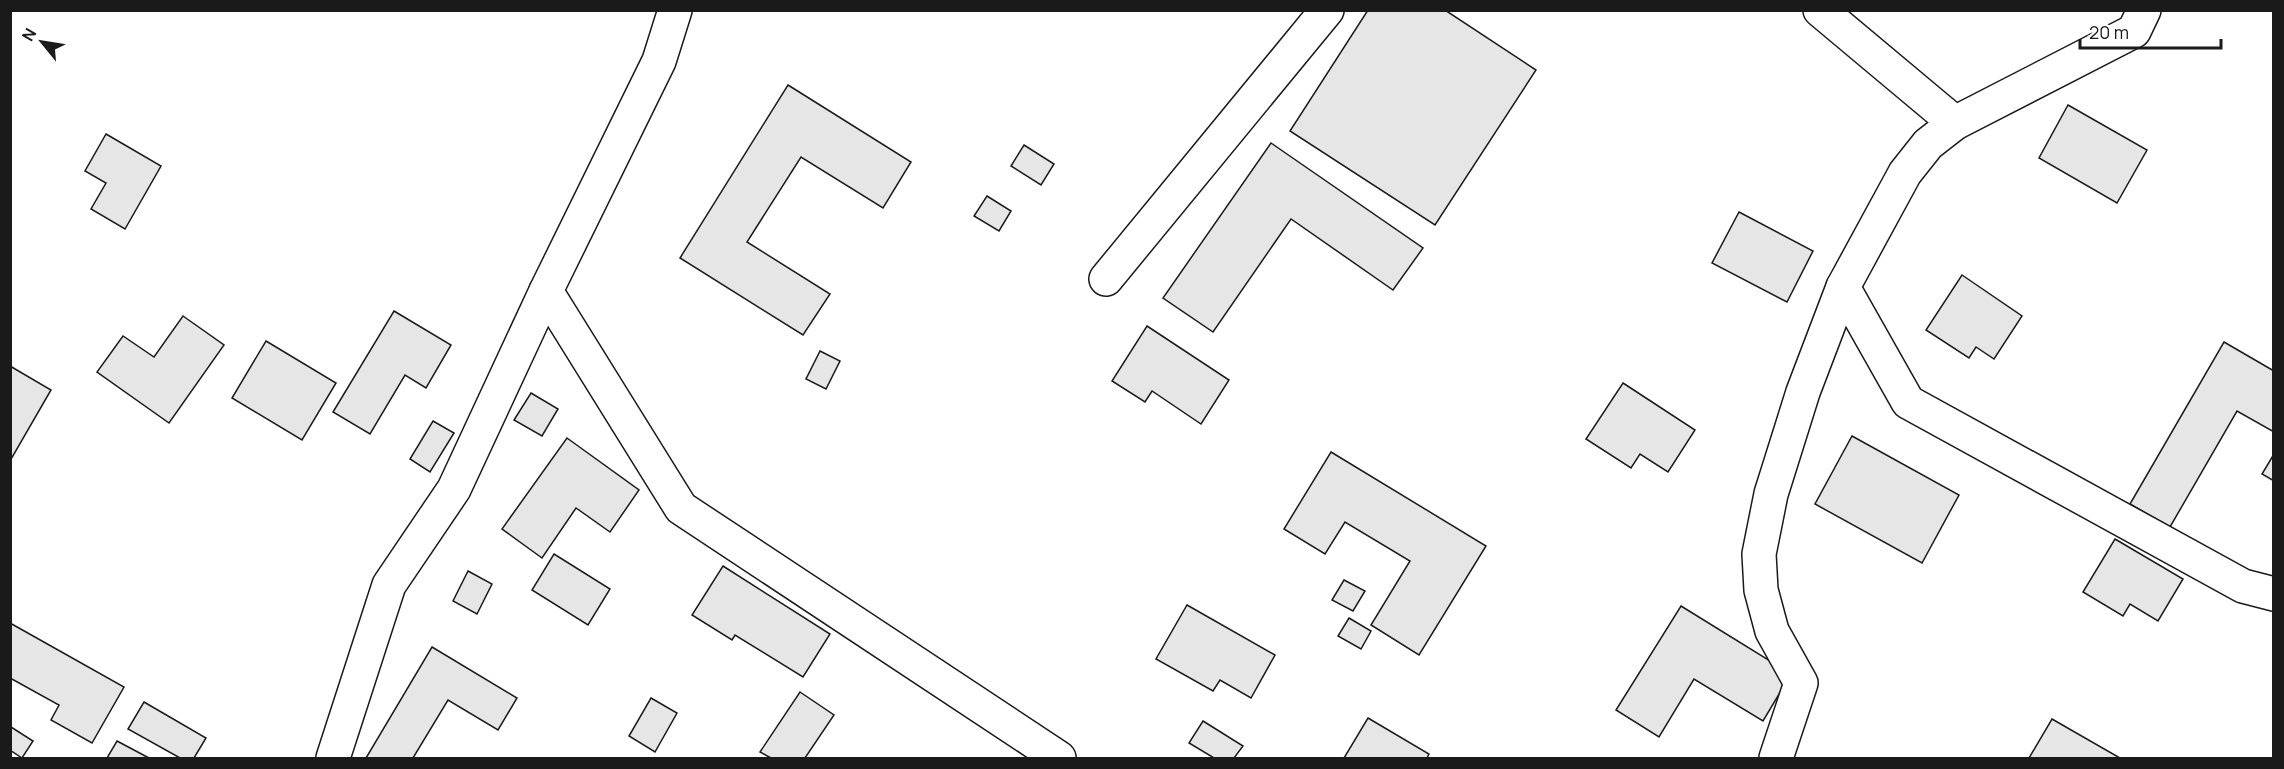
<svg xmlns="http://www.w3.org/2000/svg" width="2284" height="769" viewBox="0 0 2284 769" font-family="Manrope,sans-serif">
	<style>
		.building { fill: #e6e6e6; stroke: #1a1a1a; stroke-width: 1.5 }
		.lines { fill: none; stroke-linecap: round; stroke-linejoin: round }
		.minor-casing { stroke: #1a1a1a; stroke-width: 36 }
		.minor { stroke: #fff; stroke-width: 33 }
	</style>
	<rect width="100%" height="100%" fill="#fff"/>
	<!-- building -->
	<g class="building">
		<polygon points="1368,10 1445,10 1536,70 1435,225 1290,131"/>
		<polygon points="788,85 911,162 883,208 801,157 747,242 830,294 803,335 680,258"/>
		<polygon points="2068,105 2147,150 2117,203 2039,158"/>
		<polygon points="106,134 161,166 125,229 91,209 106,183 85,171"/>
		<polygon points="1271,143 1423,248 1393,290 1291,219 1213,332 1163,298"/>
		<polygon points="1024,145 1054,164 1041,185 1011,166"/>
		<polygon points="987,196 1011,211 999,231 974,216"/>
		<polygon points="1739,212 1813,251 1787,302 1712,263"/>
		<polygon points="1962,275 2022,316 1994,359 1976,347 1969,358 1926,330"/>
		<polygon points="394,311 451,345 426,388 405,375 370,434 333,412"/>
		<polygon points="183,316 224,345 169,423 97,372 123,336 154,357"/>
		<polygon points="1147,326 1229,380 1201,424 1152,391 1145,402 1112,381"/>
		<polygon points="266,341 336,383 302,440 232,398"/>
		<polygon points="2224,342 2274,371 2274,432 2237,411 2170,527 2130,504"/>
		<polygon points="820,351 840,361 826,389 806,379"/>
		<polygon points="10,366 51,390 10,461"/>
		<polygon points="1623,383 1695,430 1668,472 1640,454 1631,468 1586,439"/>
		<polygon points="531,393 558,409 542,436 514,420"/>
		<polygon points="433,421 454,433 430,472 410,459"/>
		<polygon points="1852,436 1959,495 1922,563 1815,504"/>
		<polygon points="567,438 639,490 610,532 576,508 542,558 502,529"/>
		<polygon points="1331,452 1486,546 1419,655 1371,625 1410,561 1345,522 1325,554 1284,529"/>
		<polygon points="2274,454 2274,481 2262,474"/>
		<polygon points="2115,539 2183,579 2158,621 2130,604 2123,616 2083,592"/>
		<polygon points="554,554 610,589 588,625 532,590"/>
		<polygon points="723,566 830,634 803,677 735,635 732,640 692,615"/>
		<polygon points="468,571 492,584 477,614 453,601"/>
		<polygon points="1344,580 1365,591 1353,611 1332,600"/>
		<polygon points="1187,605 1275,655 1251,698 1220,680 1213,691 1156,659"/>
		<polygon points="1681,606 1791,674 1763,721 1694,679 1659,737 1616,710"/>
		<polygon points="1349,618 1371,631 1361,649 1338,636"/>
		<polygon points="10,623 124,687 92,743 51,720 59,705 10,678"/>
		<polygon points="432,647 517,698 498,730 448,700 413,758 366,758"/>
		<polygon points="800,692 834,715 805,758 771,758 760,752"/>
		<polygon points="651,698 677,713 655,752 629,736"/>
		<polygon points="144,702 206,738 194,758 180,758 128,729"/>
		<polygon points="1368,718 1429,754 1427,758 1344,758"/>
		<polygon points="2052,719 2120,758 2029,758"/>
		<polygon points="1203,721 1243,746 1234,758 1214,758 1189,743"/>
		<polygon points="11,727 33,741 22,758 10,750"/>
		<polygon points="117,741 149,758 107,758"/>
	</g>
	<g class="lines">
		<defs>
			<g id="minor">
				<polyline points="1820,10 1955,123"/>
				<polyline points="1106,279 1327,10"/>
				<polyline points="1843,287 1908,402 2243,586 2274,594"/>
				<polyline points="546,291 681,508 1059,758"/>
				<polyline points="333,758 389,585 454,489 546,291 659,61 675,10"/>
				<polyline points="1776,758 1801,683 1772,631 1761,590 1759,554 1771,494 1803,392 1843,287 1905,173 1928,144 1955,123 2134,31 2144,10"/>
			</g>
		</defs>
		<!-- minor casing -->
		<use href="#minor" class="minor-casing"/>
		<!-- minor -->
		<use href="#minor" class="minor"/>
	</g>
	<!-- border -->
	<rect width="2284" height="769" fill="none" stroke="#1a1a1a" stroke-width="24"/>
	<!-- north arrow -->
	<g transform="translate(42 42) rotate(300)" stroke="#ffffff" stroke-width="4.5" paint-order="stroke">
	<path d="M0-4.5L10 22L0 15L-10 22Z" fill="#1a1a1a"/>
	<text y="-9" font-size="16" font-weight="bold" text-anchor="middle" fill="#1a1a1a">N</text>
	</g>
	<!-- scale -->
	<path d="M2080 39v9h141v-9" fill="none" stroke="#1a1a1a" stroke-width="3"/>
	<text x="2089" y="39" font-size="18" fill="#1a1a1a" stroke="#ffffff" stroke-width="4.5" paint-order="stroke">20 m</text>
</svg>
